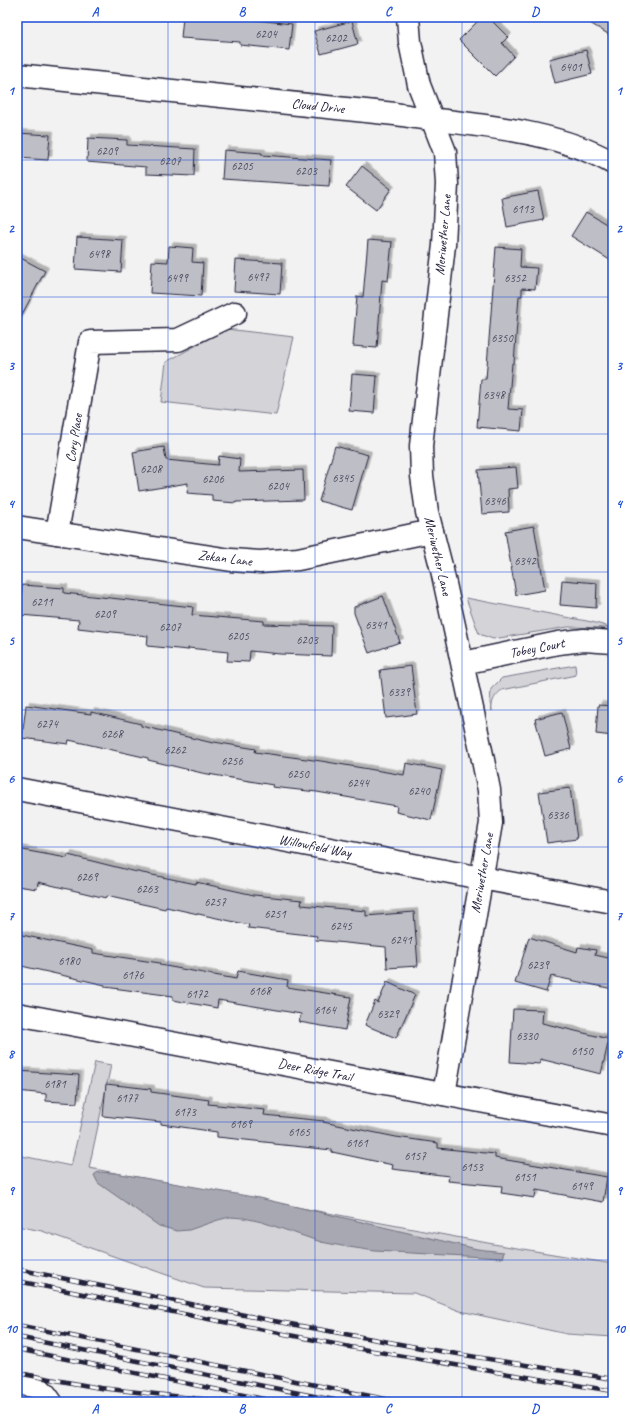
<svg xmlns="http://www.w3.org/2000/svg" width="630" height="1419" viewBox="0 0 630 1419" font-family="Caveat,sans-serif">
	<style>
		.green { fill: #d3d3d8; stroke: #7a7a8a }
		.water { fill: #a8a8b2; stroke: #727282 }
		.building { fill: #bebec6; stroke: #22223b; filter: url(#shadow) }
		.lines { fill: none; stroke-linecap: round; stroke-linejoin: round }
		.minor-casing { stroke: #22223b; stroke-width: 25 }
		.minor { stroke: #fff; stroke-width: 22 }
		.rail-casing { stroke: #22223b; stroke-width: 4.5 }
		.rail { stroke: #fff; stroke-width: 3; stroke-dasharray: 9; stroke-linecap: butt }
		.grid { fill: none; stroke: #1d4ed8; stroke-width: 1; stroke-opacity: 0.55 }
		.labels { text-anchor: middle; dominant-baseline: central; stroke-width: 3.5; stroke-linejoin: round; paint-order: stroke }
		.number-label { font-size: 12px; fill: #49495e }
		.street-label { font-size: 14px; fill: #22223b; stroke: #fff }
		.neatline { fill: none; stroke: #1d4ed8; stroke-width: 1.5 }
		.grid-label { font-size: 13px; text-anchor: middle; font-weight: bold; fill: #1d4ed8 }
	</style>
	<defs>
		<filter id="shadow"><feDropShadow dx="3.5" dy="-3.5" stdDeviation="0" flood-color="#0004"/></filter>
	</defs>
	<rect width="100%" height="100%" fill="#f2f2f3"/>
	<filter id="ink" filterUnits="userSpaceOnUse"><feTurbulence type="fractalNoise" baseFrequency=".025" numOctaves="2"/><feDisplacementMap in="SourceGraphic" scale="8" xChannelSelector="R" yChannelSelector="G"/><feConvolveMatrix kernelMatrix="1 2 1 2 8 2 1 2 1" color-interpolation-filters="sRGB"/></filter>
	<g filter="url(#ink)">
		<!-- green -->
		<g class="green">
			<polygon points="226,329 294,337 276,415 161,402 166,362"/>
			<polygon points="466,598 592,622 613,628 568,627 493,639 479,634"/>
			<path d="M575,665L576,675L502,690C495,695 491,701 492,711L490,703L491,689L502,678Z"/>
			<polygon points="95,1062 111,1065 89,1168 493,1244 613,1264 613,1337 567,1334 460,1311 414,1293 204,1288 42,1231 17,1226 17,1155 71,1166"/>
		</g>
		<!-- water -->
		<polygon class="water" points="98,1172 115,1173 259,1198 477,1249 504,1252 502,1258 375,1251 342,1246 321,1242 262,1222 244,1218 230,1217 218,1220 189,1230 177,1231 159,1226 98,1183 94,1175"/>
		<!-- building -->
		<g class="building">
			<polygon points="183,17 229,17 292,24 289,50 240,45 240,42 181,38"/>
			<polygon points="482,17 488,17 508,37 502,43 514,56 495,76 459,40"/>
			<polygon points="580,17 613,17 613,37"/>
			<polygon points="352,21 358,44 321,54 314,31"/>
			<polygon points="586,50 592,74 555,83 549,59"/>
			<polygon points="17,133 50,135 48,160 17,158"/>
			<polygon points="88,138 127,140 127,145 195,149 194,176 146,174 146,167 87,162"/>
			<polygon points="224,150 262,153 262,155 331,160 329,186 222,179"/>
			<polygon points="362,166 391,189 376,210 346,187"/>
			<polygon points="538,191 544,220 507,227 502,198"/>
			<polygon points="586,212 613,228 613,262 571,236"/>
			<polygon points="77,237 123,240 121,272 75,269"/>
			<polygon points="368,240 392,242 388,281 382,280 377,348 353,346 357,296 363,297"/>
			<polygon points="169,246 193,248 192,262 203,263 201,296 150,293 152,261 168,262"/>
			<polygon points="496,247 521,249 520,267 537,268 535,289 522,288 522,296 519,296 514,363 512,363 508,409 523,410 521,431 477,427 481,379 486,379"/>
			<polygon points="17,256 45,271 17,324"/>
			<polygon points="236,260 282,263 280,294 234,291"/>
			<polygon points="352,374 377,376 374,413 349,411"/>
			<polygon points="335,446 368,455 352,510 319,501"/>
			<polygon points="164,447 166,460 218,465 219,456 240,459 239,472 303,470 304,500 236,502 236,503 212,501 212,495 187,493 188,483 139,491 133,452"/>
			<polygon points="516,467 518,488 508,489 509,512 482,514 478,470"/>
			<polygon points="534,526 545,590 516,595 505,531"/>
			<polygon points="562,580 597,583 596,608 560,605"/>
			<polygon points="22,585 64,588 64,593 193,607 192,615 264,621 264,624 332,626 331,656 280,654 250,651 249,662 227,661 228,652 188,648 188,650 147,646 148,636 78,628 79,620 20,615"/>
			<polygon points="383,596 400,642 369,653 354,613 354,607"/>
			<polygon points="411,666 417,714 386,718 380,670"/>
			<polygon points="26,705 91,714 91,712 141,724 141,726 213,743 214,742 256,749 255,752 321,761 404,775 406,763 442,770 431,820 396,812 397,806 317,792 272,787 273,785 202,773 148,760 148,758 69,740 68,744 22,738"/>
			<polygon points="598,705 613,706 613,736 596,734"/>
			<polygon points="562,712 571,749 545,756 535,719"/>
			<polygon points="570,788 577,839 547,843 539,792"/>
			<polygon points="17,849 67,858 68,855 128,870 196,884 196,882 254,895 302,900 301,905 366,911 366,916 414,912 418,966 387,968 386,947 316,940 317,936 248,928 249,925 166,907 165,909 106,896 106,898 38,882 37,889 17,886"/>
			<polygon points="17,934 93,950 93,953 160,963 160,965 236,979 238,971 288,980 287,987 351,997 345,1030 299,1022 301,1014 218,1000 217,1008 173,1000 173,996 105,987 105,985 17,965"/>
			<polygon points="529,937 577,952 578,947 596,950 595,955 613,959 613,989 551,976 546,992 515,983"/>
			<polygon points="387,982 415,995 396,1038 365,1025 375,1001 378,1003"/>
			<polygon points="513,1009 543,1010 542,1023 609,1039 601,1074 540,1059 540,1064 510,1062"/>
			<polygon points="17,1071 79,1075 77,1103 46,1101 46,1094 17,1091"/>
			<polygon points="106,1084 151,1089 151,1092 209,1100 208,1104 265,1110 264,1115 324,1121 323,1122 396,1137 438,1143 438,1148 495,1154 495,1158 607,1177 603,1202 536,1190 535,1198 501,1193 502,1186 448,1181 449,1176 392,1169 393,1165 332,1152 332,1150 274,1144 274,1143 217,1137 217,1132 161,1124 161,1122 103,1116"/>
		</g>
		<g class="lines">
			<defs>
				<g id="minor">
					<polyline points="408,17 410,42 419,85 445,152 447,184 444,245 421,446 422,476 427,512 442,570 482,755 489,790 491,823 444,1094"/>
					<path d="M17,75L395,114C468,126 547,126 613,163"/>
					<polyline points="17,527 231,560 260,562 298,559 432,531"/>
					<polyline points="57,533 90,342 178,340 235,313"/>
					<polyline points="463,663 558,643 584,640 613,642"/>
					<polyline points="17,789 481,878 613,902"/>
					<polyline points="17,1014 613,1126"/>
					<path d="M17,1383C36,1387 40,1385 51,1402"/>
				</g>
			</defs>
			<!-- minor casing -->
			<use href="#minor" class="minor-casing"/>
			<!-- minor -->
			<use href="#minor" class="minor"/>
			<defs>
				<g id="rail">
					<polyline points="17,1269 274,1321 427,1349 613,1379"/>
					<polyline points="17,1281 350,1347 496,1372 613,1391"/>
					<polyline points="17,1325 400,1402"/>
					<polyline points="17,1337 344,1402"/>
					<polyline points="17,1349 278,1402"/>
					<polyline points="17,1373 100,1388 229,1402"/>
				</g>
			</defs>
			<!-- rail casing -->
			<use href="#rail" class="rail-casing"/>
			<!-- rail -->
			<use href="#rail" class="rail"/>
		</g>
	</g>
	<!-- grid -->
	<path class="grid" d="M168,17V1402M315,17V1402M462,17V1402M17,160H613M17,297H613M17,434H613M17,572H613M17,710H613M17,847H613M17,984H613M17,1122H613M17,1260H613"/>
	<g class="labels">
		<!-- number labels -->
		<g class="number-label">
			<text x="266" y="34">6204</text>
			<text x="336" y="38">6202</text>
			<text x="571" y="67">6401</text>
			<text x="107" y="151">6209</text>
			<text x="170" y="161">6207</text>
			<text x="242" y="166">6205</text>
			<text x="306" y="171">6203</text>
			<text x="523" y="209">6113</text>
			<text x="99" y="254">6498</text>
			<text x="258" y="277">6497</text>
			<text x="177" y="278">6499</text>
			<text x="515" y="278">6352</text>
			<text x="502" y="338">6350</text>
			<text x="494" y="395">6348</text>
			<text x="151" y="469">6208</text>
			<text x="343" y="478">6345</text>
			<text x="213" y="479">6206</text>
			<text x="278" y="486">6204</text>
			<text x="495" y="501">6346</text>
			<text x="525" y="561">6342</text>
			<text x="42" y="602">6211</text>
			<text x="105" y="614">6209</text>
			<text x="376" y="625">6341</text>
			<text x="170" y="627">6207</text>
			<text x="238" y="636">6205</text>
			<text x="307" y="640">6203</text>
			<text x="399" y="692">6339</text>
			<text x="47" y="724">6274</text>
			<text x="112" y="734">6268</text>
			<text x="175" y="750">6262</text>
			<text x="232" y="761">6256</text>
			<text x="298" y="774">6250</text>
			<text x="358" y="783">6244</text>
			<text x="419" y="791">6240</text>
			<text x="558" y="815">6336</text>
			<text x="87" y="877">6269</text>
			<text x="147" y="889">6263</text>
			<text x="215" y="902">6257</text>
			<text x="275" y="914">6251</text>
			<text x="341" y="926">6245</text>
			<text x="401" y="940">6241</text>
			<text x="69" y="961">6180</text>
			<text x="538" y="965">6239</text>
			<text x="133" y="975">6176</text>
			<text x="260" y="991">6168</text>
			<text x="197" y="994">6172</text>
			<text x="325" y="1010">6164</text>
			<text x="388" y="1014">6329</text>
			<text x="527" y="1036">6330</text>
			<text x="582" y="1051">6150</text>
			<text x="55" y="1084">6181</text>
			<text x="127" y="1098">6177</text>
			<text x="185" y="1112">6173</text>
			<text x="241" y="1124">6169</text>
			<text x="299" y="1132">6165</text>
			<text x="357" y="1143">6161</text>
			<text x="415" y="1156">6157</text>
			<text x="472" y="1167">6153</text>
			<text x="525" y="1177">6151</text>
			<text x="582" y="1186">6149</text>
		</g>
		<!-- street labels -->
		<g class="street-label">
			<text transform="translate(318 106) rotate(6)">Cloud Drive</text>
			<text transform="translate(443 235) rotate(-85)">Meriwether Lane</text>
			<text transform="translate(74 438) rotate(-81)">Cory Place</text>
			<text transform="translate(438 556) rotate(77)">Meriwether Lane</text>
			<text transform="translate(225 558) rotate(7)">Zekan Lane</text>
			<text transform="translate(537 648) rotate(-11)">Tobey Court</text>
			<text transform="translate(315 846) rotate(11)">Willowfield Way</text>
			<text transform="translate(482 873) rotate(-80)">Meriwether Lane</text>
			<text transform="translate(315 1070) rotate(11)">Deer Ridge Trail</text>
		</g>
	</g>
	<!-- margin -->
	<rect width="630" height="1419" fill="none" stroke="#fff" stroke-width="44"/>
	<rect x="22" y="22" width="586" height="1375" class="neatline"/>
	<g class="grid-label">
		<text x="95" y="16">A</text>
		<text x="242" y="16">B</text>
		<text x="388" y="16">C</text>
		<text x="535" y="16">D</text>
		<text x="11" y="95">1</text>
		<text x="619" y="95">1</text>
		<text x="11" y="233">2</text>
		<text x="619" y="233">2</text>
		<text x="11" y="370">3</text>
		<text x="619" y="370">3</text>
		<text x="11" y="508">4</text>
		<text x="619" y="508">4</text>
		<text x="11" y="645">5</text>
		<text x="619" y="645">5</text>
		<text x="11" y="783">6</text>
		<text x="619" y="783">6</text>
		<text x="11" y="920">7</text>
		<text x="619" y="920">7</text>
		<text x="11" y="1058">8</text>
		<text x="619" y="1058">8</text>
		<text x="11" y="1195">9</text>
		<text x="619" y="1195">9</text>
		<text x="11" y="1333">10</text>
		<text x="619" y="1333">10</text>
		<text x="95" y="1413">A</text>
		<text x="242" y="1413">B</text>
		<text x="388" y="1413">C</text>
		<text x="535" y="1413">D</text>
	</g>
</svg>
